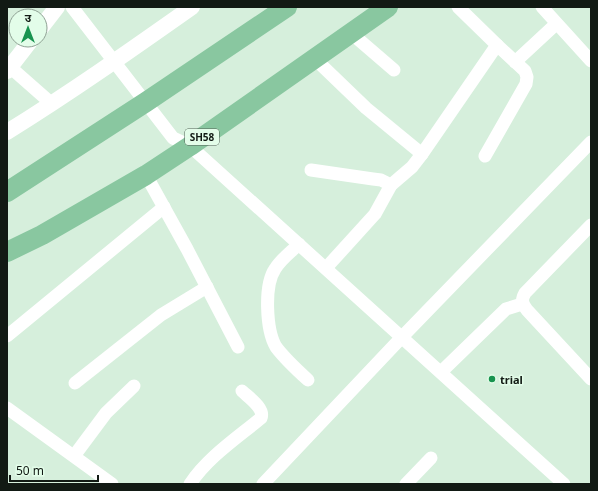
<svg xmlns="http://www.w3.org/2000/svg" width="598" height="491" viewBox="0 0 598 491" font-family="'Noto Sans','Noto Sans Devanagari',sans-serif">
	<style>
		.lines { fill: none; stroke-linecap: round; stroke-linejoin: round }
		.minor { stroke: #fff; stroke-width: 13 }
		.tertiary { stroke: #fff; stroke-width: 16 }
		.primary { stroke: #89c7a0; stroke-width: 20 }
		.poi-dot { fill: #18934f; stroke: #e3fde9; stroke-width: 1.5 }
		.labels { text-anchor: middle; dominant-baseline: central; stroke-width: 3; stroke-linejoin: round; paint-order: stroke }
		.shield { fill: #e3fde9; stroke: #515e54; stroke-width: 1 }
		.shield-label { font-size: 10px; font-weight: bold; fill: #121a14 }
		.poi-label { font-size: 11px; font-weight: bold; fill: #121a14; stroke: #e3fde9; text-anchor: start }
	</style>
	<rect width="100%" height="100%" fill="#d6efdc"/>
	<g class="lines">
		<!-- minor -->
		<g class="minor">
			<polyline points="72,7 173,138 190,146 564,484"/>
			<polyline points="542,7 591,61"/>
			<polyline points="351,33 394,70"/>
			<polyline points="314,58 366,108 422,154 497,45 458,7"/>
			<polyline points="515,62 556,24"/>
			<polyline points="10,67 52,104"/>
			<polyline points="485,156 526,84 527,77 525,71 497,45"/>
			<polyline points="311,170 373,179 381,180 391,185"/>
			<polyline points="146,175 187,249 238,347"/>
			<path d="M591,225L525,293C521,300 522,303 527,310L591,379"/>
			<path d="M299,244C291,252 281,259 275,269C264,285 266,330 276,347C285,359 297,370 308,380"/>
			<polyline points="326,268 375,214 391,185 412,167 422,154"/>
			<polyline points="7,336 164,207"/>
			<polyline points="441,372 506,309 522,304"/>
			<polyline points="75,383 161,315 207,287"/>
			<polyline points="7,408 112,484"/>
			<polyline points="74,456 106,413 134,386"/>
			<path d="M190,484C208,457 237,438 261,418C265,408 248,397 242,391"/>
			<polyline points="263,484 402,337 591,142"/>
			<polyline points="406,484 431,458"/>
		</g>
		<!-- tertiary -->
		<g class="tertiary">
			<polyline points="40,29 57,7"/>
			<polyline points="7,71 31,40"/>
			<path d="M7,132C70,93 131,50 192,7"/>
		</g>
		<!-- primary -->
		<g class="primary">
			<polyline points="7,192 146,102 287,7"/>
			<polyline points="7,252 42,235 146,175 190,146 388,7"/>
		</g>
	</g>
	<!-- markers -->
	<circle class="poi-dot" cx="492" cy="379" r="4"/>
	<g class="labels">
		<!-- shield labels -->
		<rect class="shield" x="185" y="129" width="34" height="16" rx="3"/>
		<g class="shield-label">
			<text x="202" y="137">SH58</text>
		</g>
		<!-- poi labels -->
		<g class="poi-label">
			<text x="500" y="379">trial</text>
		</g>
	</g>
	<!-- border -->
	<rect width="598" height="491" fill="none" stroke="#121a14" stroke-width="16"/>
	<!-- north arrow -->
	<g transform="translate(28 28)"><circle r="19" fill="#e3fde9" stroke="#8fa294"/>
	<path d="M0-3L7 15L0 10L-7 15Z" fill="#18934f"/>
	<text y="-6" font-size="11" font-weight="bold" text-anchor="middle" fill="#121a14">उ</text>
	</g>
	<!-- scale -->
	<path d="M10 475v6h88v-6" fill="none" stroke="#121a14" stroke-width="2"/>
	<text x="16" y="475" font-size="12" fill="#121a14" stroke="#e3fde9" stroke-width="3" paint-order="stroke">50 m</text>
</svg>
